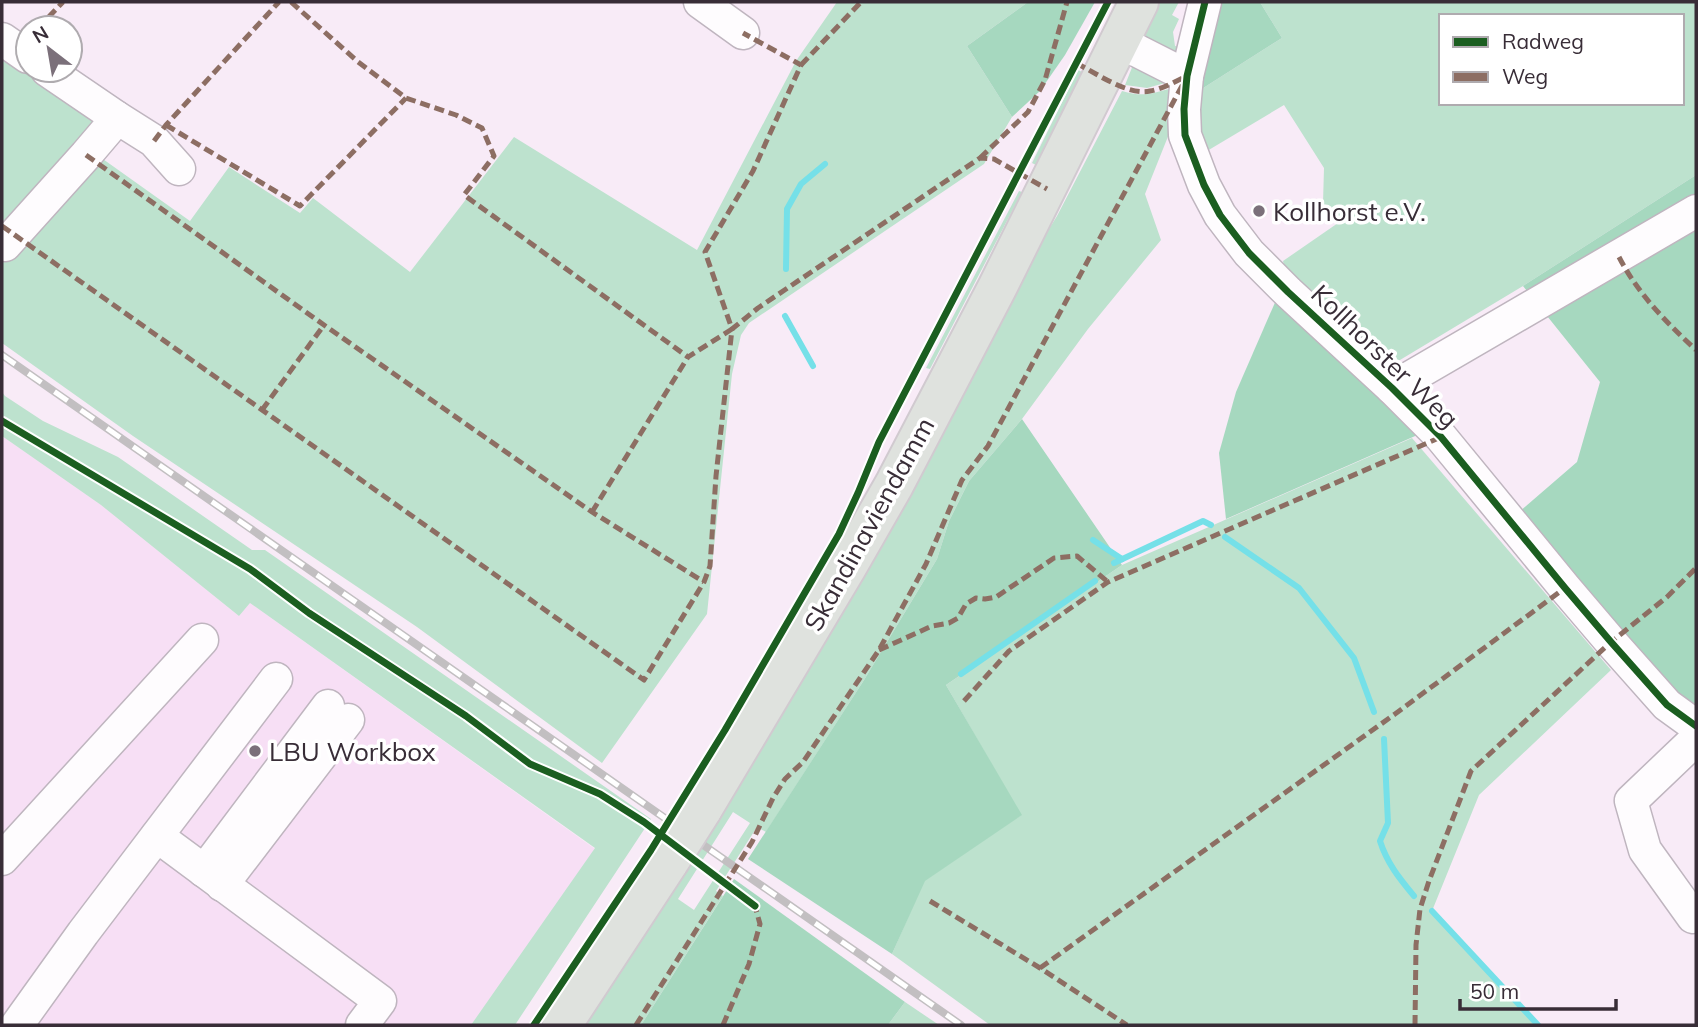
<svg xmlns="http://www.w3.org/2000/svg" width="1698" height="1027" viewBox="0 0 1698 1027" font-family="Mulish,sans-serif">
	<style>
		.built { fill: #f7dff5 }
		.green { fill: #bde2ce; fill-rule: evenodd }
		.forest { fill: #a6d8bf }
		.lines { fill: none; stroke-linecap: round; stroke-linejoin: round }
		.stream { stroke: #75e0e8; stroke-width: 6 }
		.minor-casing { stroke: #bfb5bf; stroke-width: 35 }
		.major-casing { stroke: #d1cad0; stroke-width: 42 }
		.minor { stroke: #fefcfe; stroke-width: 32 }
		.major { stroke: #dfe2de; stroke-width: 38 }
		.rail-casing { stroke: #c2bfc1; stroke-width: 8 }
		.rail { stroke: #fff; stroke-width: 5; stroke-dasharray: 16; stroke-linecap: butt }
		.major-bridge-casing { stroke: #d1cad0; stroke-width: 42; stroke-linecap: butt }
		.major-bridge { stroke: #dfe2de; stroke-width: 38 }
		.quiet { stroke: #8d6e63; stroke-width: 5; stroke-dasharray: 10 5; stroke-linecap: butt }
		.cycleway-casing { stroke: #fff; stroke-width: 11 }
		.cycleway { stroke: #1b5e20; stroke-width: 7 }
		.poi-dot { fill: #7b707a; stroke: #fff; stroke-width: 2.5 }
		.labels { text-anchor: middle; dominant-baseline: central; stroke-width: 7; stroke-linejoin: round; paint-order: stroke }
		.poi-label { font-size: 26px; fill: #382d37; stroke: #fff; text-anchor: start }
		.street-label { font-size: 26px; fill: #382d37; stroke: #fff }
	</style>
	<rect width="100%" height="100%" fill="#f8ebf7"/>
	<!-- built -->
	<polygon class="built" points="2,436 101,505 239,616 250,603 595,849 471,1025 2,1025"/>
	<!-- green -->
	<g class="green">
		<polygon points="837,2 1028,2 967,46 1012,117 984,164 749,323 741,335 732,374 707,614 602,763 417,627 133,436 2,343 2,51 102,122 86,147 190,221 229,167 300,213 313,198 410,272 514,137 697,250 796,61"/>
		<polygon points="1157,2 1179,2 1172,15 1179,19 1173,32 1175,46 1182,47 1181,55 1146,42 1144,35"/>
		<path d="M1260,2H1696V175L1523,286L1385,369L1286,275L1283,261L1338,223L1323,203L1324,168L1284,105L1202,154L1197,92L1282,38ZM1441,16H1682V103H1441Z"/>
		<polygon points="1133,65 1161,76 1165,83 1147,88 1125,85"/>
		<polygon points="1078,70 1082,72 1036,165 1032,163"/>
		<path d="M1169,89L1176,103L1177,114L1145,194L1161,240L1088,329L1022,419L969,481L949,521L937,559L864,680L766,832L757,827L716,891L723,896L641,1025H575L996,315L1057,216L1122,91C1142,97 1150,94 1169,89ZM733,812L750,823L694,910L678,899Z"/>
		<polygon points="1019,191 1022,192 930,369 926,368"/>
		<polygon points="2,392 5,396 43,421 118,457 252,550 265,550 651,819 515,1025 471,1025 595,848 250,603 239,616 101,505 2,436"/>
		<polygon points="1412,438 1611,670 1479,795 1432,911 1538,1025 990,1025 892,954 924,881 1021,815 946,685 1122,565"/>
		<polygon points="905,1002 939,1025 888,1025"/>
	</g>
	<!-- forest -->
	<g class="forest">
		<polygon points="1028,2 1095,2 1065,55 1040,91 1012,117 967,46"/>
		<polygon points="1213,2 1260,2 1282,38 1197,92"/>
		<polygon points="1696,175 1696,712 1679,696 1519,512 1577,462 1600,382 1523,286"/>
		<polygon points="1280,291 1422,433 1226,519 1219,453 1236,392"/>
		<polygon points="1022,419 1122,565 946,685 1022,815 925,881 892,954 748,859 864,680 937,559 949,521 969,481"/>
		<polygon points="734,879 905,1002 888,1025 641,1025"/>
	</g>
	<g class="lines">
		<!-- stream -->
		<g class="stream">
			<polyline points="786,269 787,209 801,184 825,164"/>
			<polyline points="785,316 813,366"/>
			<polyline points="1225,537 1299,588 1354,658 1374,712"/>
			<polyline points="1093,540 1122,559"/>
			<polyline points="1114,563 1203,521 1211,525"/>
			<polyline points="961,674 1095,581"/>
			<path d="M1384,739L1388,823L1380,841C1387,863 1399,878 1414,896"/>
			<polyline points="1432,911 1538,1025"/>
		</g>
		<defs>
			<g id="minor">
				<polyline points="700,2 743,33"/>
				<polyline points="1205,2 1187,76 1184,109 1185,135 1204,185 1220,215 1249,253 1288,292 1392,388 1441,437 1565,588 1611,642 1667,705 1696,726"/>
				<polyline points="2,39 28,57"/>
				<polyline points="1120,42 1187,76"/>
				<polyline points="47,70 116,117 154,141 179,169"/>
				<polyline points="5,245 86,155 109,128 116,117"/>
				<polyline points="1392,388 1696,211"/>
				<polyline points="157,836 380,1001 362,1025"/>
				<polyline points="2,859 202,640"/>
				<polyline points="204,871 328,706"/>
				<polyline points="222,885 348,720"/>
				<polyline points="1693,917 1645,850 1631,801 1696,739"/>
				<polyline points="17,1025 83,933 276,679"/>
			</g>
			<g id="major">
				<polyline points="702,810 847,567 894,485 997,288 1139,2"/>
				<polyline points="562,1025 669,862"/>
			</g>
		</defs>
		<!-- minor casing -->
		<use href="#minor" class="minor-casing"/>
		<!-- major casing -->
		<use href="#major" class="major-casing"/>
		<!-- minor -->
		<use href="#minor" class="minor"/>
		<!-- major -->
		<use href="#major" class="major"/>
		<defs>
			<polyline id="rail" points="2,355 961,1025"/>
		</defs>
		<!-- rail casing -->
		<use href="#rail" class="rail-casing"/>
		<!-- rail -->
		<use href="#rail" class="rail"/>
		<defs>
			<polyline id="major-bridge" points="669,862 702,810"/>
		</defs>
		<!-- major-bridge casing -->
		<use href="#major-bridge" class="major-bridge-casing"/>
		<!-- major-bridge -->
		<use href="#major-bridge" class="major-bridge"/>
		<!-- quiet -->
		<g class="quiet">
			<polyline points="291,2 357,61 406,98 456,115 482,128 494,156 464,195 688,357"/>
			<polyline points="38,28 63,2"/>
			<polyline points="18,50 28,39"/>
			<path d="M1076,63C1096,73 1128,96 1150,91C1163,89 1176,81 1187,76"/>
			<polyline points="801,65 861,2"/>
			<polyline points="166,125 300,206 406,98"/>
			<polyline points="154,141 166,125 279,2"/>
			<polyline points="86,155 324,325 592,512 704,582"/>
			<polyline points="980,158 1028,112 1045,80 1067,2"/>
			<polyline points="2,226 644,680 704,582 710,566 716,476 732,329 758,308 980,158 994,159 1047,189"/>
			<path d="M1619,257C1638,294 1666,322 1696,350"/>
			<polyline points="262,410 324,325"/>
			<polyline points="592,512 688,357 732,329 705,252 753,171 801,65 743,33"/>
			<polyline points="879,650 932,626 949,623 958,618 966,604 976,598 985,599 996,597 1054,558 1077,556 1108,582"/>
			<polyline points="964,701 1009,651 1108,582 1441,437"/>
			<polyline points="930,901 1040,968 1127,1025"/>
			<polyline points="1040,968 1395,714 1565,588"/>
			<polyline points="636,1025 752,842 773,798 785,779 803,762 879,650 926,564 962,480 988,446 1183,84"/>
			<polyline points="723,1025 749,964 760,924 755,906 751,902"/>
			<polyline points="1415,1025 1416,945 1420,909 1429,881 1471,771 1611,642 1667,597 1696,568"/>
		</g>
		<defs>
			<g id="cycleway">
				<polyline points="1205,2 1187,76 1184,109 1185,135 1204,185 1220,215 1249,253 1288,292 1392,388 1441,437 1565,588 1611,642 1667,705 1696,726"/>
				<polyline points="2,421 250,569 309,613 466,716 530,764 600,794 644,822 755,906"/>
				<polyline points="534,1025 651,850 725,730 839,534 858,493 879,442 1108,2"/>
			</g>
		</defs>
		<!-- cycleway casing -->
		<use href="#cycleway" class="cycleway-casing"/>
		<!-- cycleway -->
		<use href="#cycleway" class="cycleway"/>
	</g>
	<!-- markers -->
	<g class="poi-dot">
		<circle cx="1259" cy="211" r="7"/>
		<circle cx="255" cy="751" r="7"/>
	</g>
	<g class="labels">
		<!-- poi labels -->
		<g class="poi-label">
			<text x="1273" y="211">Kollhorst e.V.</text>
			<text x="269" y="751">LBU Workbox</text>
		</g>
		<!-- street labels -->
		<g class="street-label">
			<text transform="translate(1385 356) rotate(44)">Kollhorster Weg</text>
			<text transform="translate(869 524) rotate(-61)">Skandinaviendamm</text>
		</g>
	</g>
	<!-- border -->
	<rect width="1698" height="1027" fill="none" stroke="#382d37" stroke-width="7"/>
	<!-- legend -->
	<rect x="1439" y="14" width="245" height="91" fill="#ffffff" stroke="#afabaf" stroke-width="2"/>
	<rect x="1453" y="37" width="35" height="10" fill="#1b5e20" stroke="#afabaf" stroke-width="2"/>
	<text x="1502" y="49" font-size="21" fill="#382d37">Radweg</text>
	<rect x="1453" y="72" width="35" height="10" fill="#8d6e63" stroke="#afabaf" stroke-width="2"/>
	<text x="1502" y="84" font-size="21" fill="#382d37">Weg</text>
	<!-- north arrow -->
	<g transform="translate(49 49) rotate(329)"><circle r="33" fill="#ffffff" stroke="#afabaf" stroke-width="2"/>
	<path d="M0-5L12 26L0 18L-12 26Z" fill="#7b707a"/>
	<text y="-10" font-size="19" font-weight="bold" text-anchor="middle" fill="#382d37">N</text>
	</g>
	<!-- scale -->
	<path d="M1460 999v10h156v-10" fill="none" stroke="#382d37" stroke-width="3.5"/>
	<text x="1470" y="999" font-size="21" fill="#382d37" stroke="#ffffff" stroke-width="5" paint-order="stroke">50 m</text>
</svg>
